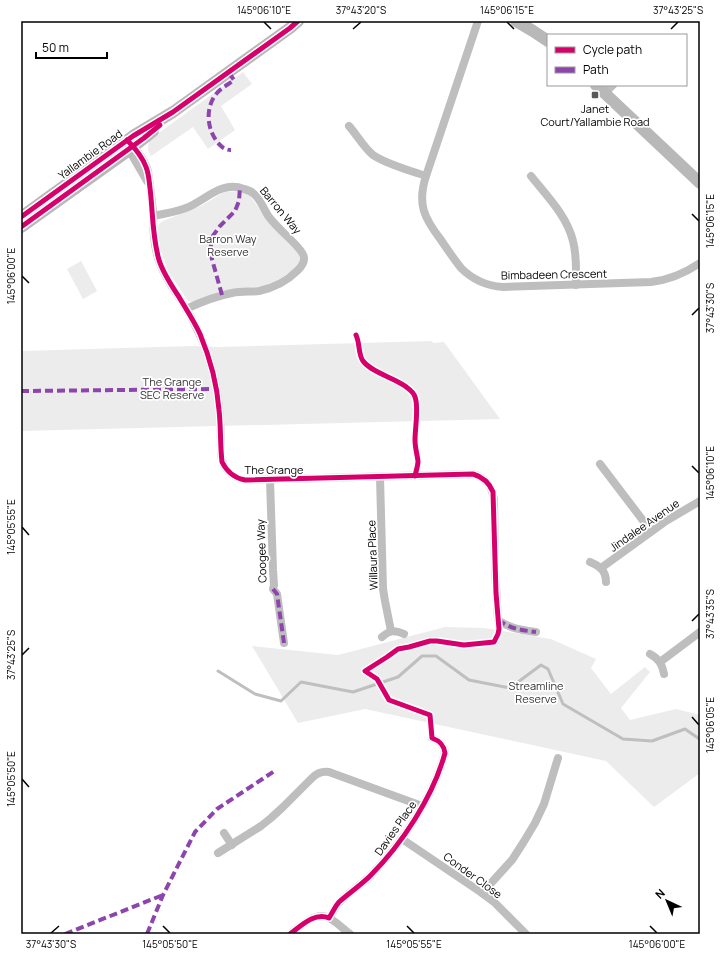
<svg xmlns="http://www.w3.org/2000/svg" width="721" height="955" viewBox="0 0 721 955" font-family="Manrope,sans-serif">
	<style>
		.green { fill: #ececec }
		.lines { fill: none; stroke-linecap: round; stroke-linejoin: round }
		.stream { stroke: #bfbfbf; stroke-width: 3 }
		.street { stroke: #bebebe; stroke-width: 8 }
		.secondary { stroke: #b8b8b8; stroke-width: 12 }
		.quiet { stroke: #8e44ad; stroke-width: 4; stroke-dasharray: 8 4; stroke-linecap: butt }
		.cycleway-casing { stroke: #fff; stroke-width: 8 }
		.cycleway { stroke: #d6006c; stroke-width: 5 }
		.ticks { fill: none; stroke: #000; stroke-width: 1.5 }
		.poi-dot { fill: #595959; stroke: #fff; stroke-width: 1.5 }
		.labels { text-anchor: middle; dominant-baseline: central; stroke-width: 3.5; stroke-linejoin: round; paint-order: stroke }
		.poi-label { font-size: 11px; fill: #000; stroke: #fff }
		.street-label { font-size: 11px; fill: #000; stroke: #fff }
		.park-label { font-size: 11px; fill: #333; stroke: #fff }
		.neatline { fill: none; stroke: #000; stroke-width: 1.5 }
		.ticks-label { font-size: 10px; text-anchor: middle; fill: #000 }
	</style>
	<rect width="100%" height="100%" fill="#fff"/>
	<!-- green -->
	<g class="green">
		<polygon points="243,72 252,84 221,106 235,130 208,149 193,127 151,156 148,150 149,140"/>
		<polygon points="240,191 250,196 271,225 299,253 300,261 299,265 293,270 275,282 264,286 221,291 192,302 188,301 168,271 159,246 158,226 160,223 163,221 201,206 224,192"/>
		<polygon points="81,261 97,291 83,299 67,269"/>
		<polygon points="431,341 434,343 444,342 500,419 21,431 21,351 193,346 218,347"/>
		<polygon points="445,627 484,628 551,639 596,659 591,668 611,694 645,667 650,672 621,708 630,720 676,709 700,715 700,773 654,807 606,761 365,709 298,723 252,646 338,655"/>
	</g>
	<g class="lines">
		<!-- stream -->
		<polyline class="stream" points="218,671 255,694 281,701 301,682 353,692 398,677 422,656 436,656 469,680 510,688 541,665 548,669 563,704 623,739 652,741 685,729 698,738 700,740"/>
		<!-- street -->
		<g class="street">
			<path d="M478,21L426,176C417,204 424,218 441,240C447,249 454,259 461,268C473,280 487,286 503,287L651,282C669,280 685,273 700,263"/>
			<polyline points="605,93 613,85"/>
			<path d="M349,126C357,135 364,148 373,155C386,164 411,171 426,176"/>
			<path d="M130,143C137,150 143,158 147,168C149,174 149,180 150,186C151,196 153,206 153,216C153,232 154,246 159,261C166,282 181,298 191,317C197,329 204,342 208,356C219,388 221,421 221,455C223,470 231,477 245,480L473,474C486,478 492,486 494,499L495,569L498,620C511,629 521,630 536,632"/>
			<polyline points="128,145 129,150 147,181"/>
			<path d="M531,176C547,196 567,216 573,241C577,256 576,270 576,285"/>
			<path d="M153,216C164,214 175,212 186,208C205,201 221,180 244,189C248,190 251,191 254,194C261,200 264,210 269,217C276,226 285,234 292,241C303,252 310,259 297,271C287,281 273,288 259,291C251,292 241,291 232,293C216,296 201,302 186,309"/>
			<polyline points="600,464 651,531"/>
			<polyline points="380,477 383,589 385,601 391,631"/>
			<polyline points="270,480 273,570 274,585 273,589 277,594 284,643"/>
			<path d="M590,562C600,566 606,571 606,582"/>
			<polyline points="601,568 666,521 700,501"/>
			<path d="M382,637C390,630 394,630 404,634"/>
			<path d="M650,654C659,659 662,664 664,674"/>
			<polyline points="660,662 700,632"/>
			<polyline points="224,833 232,845"/>
			<polyline points="402,839 482,893 494,902 526,934"/>
			<path d="M218,853L261,826L271,818L283,807L312,778C317,773 322,771 329,772L422,806"/>
			<polyline points="482,893 512,860 523,843 535,823 544,804 558,758"/>
			<path d="M329,918C332,914 334,909 337,905C346,893 361,886 371,875C403,842 433,797 445,753C444,745 440,741 432,738"/>
			<path d="M290,934C300,927 316,910 329,918C337,922 343,929 350,934"/>
		</g>
		<!-- secondary -->
		<g class="secondary">
			<polyline points="516,21 533,31 548,41"/>
			<polyline points="596,85 700,183"/>
			<polyline points="21,217 133,136 173,112 290,28 298,21"/>
			<polyline points="21,227 129,150 153,131"/>
		</g>
		<!-- quiet -->
		<g class="quiet">
			<path d="M229,73L234,80C229,84 221,88 217,93C204,108 207,132 220,145C223,148 226,150 231,150"/>
			<polyline points="222,295 210,252 212,237 220,226 235,211 239,201 240,187"/>
			<polyline points="21,391 217,389"/>
			<polyline points="273,589 277,594 284,643"/>
			<path d="M498,620C511,629 521,630 536,632"/>
			<polyline points="65,934 163,895"/>
			<polyline points="147,934 163,895 195,832 217,809 276,770"/>
		</g>
		<defs>
			<g id="cycleway">
				<path d="M127,140C135,148 142,156 146,167C149,174 149,181 150,188C153,212 152,236 159,260C163,273 171,285 179,297C186,309 194,321 200,334C210,358 217,384 219,410C221,427 220,445 222,462C227,472 234,478 245,480L473,474C483,477 489,482 493,492L496,593L499,629L498,634L494,642L464,645L437,641H430L409,647L398,649L387,657L365,671L377,679L389,700L430,715L432,738C440,741 444,745 445,753C433,797 402,844 370,876C361,885 349,893 339,902L336,906L329,918C314,912 301,926 290,934"/>
				<polyline points="21,217 133,136 173,112 290,28 298,21"/>
				<polyline points="21,227 144,138 160,125"/>
				<path d="M356,335C360,343 358,354 363,361C371,372 394,378 405,386C409,389 414,392 415,397C419,407 415,428 415,440C415,447 417,454 418,461C418,466 416,471 415,476"/>
			</g>
		</defs>
		<!-- cycleway casing -->
		<use href="#cycleway" class="cycleway-casing"/>
		<!-- cycleway -->
		<use href="#cycleway" class="cycleway"/>
	</g>
	<!-- ticks -->
	<path class="ticks" d="M264,22L271,29M507,22L514,29M353,29L361,22M671,29L678,22M692,214L699,221M22,276L29,283M692,315L699,308M692,466L699,473M22,527L29,535M692,621L699,614M22,655L29,648M692,717L699,725M22,779L29,787M163,926L170,933M407,926L414,933M650,926L657,933M51,933L59,926"/>
	<!-- markers -->
	<rect class="poi-dot" x="591" y="91" width="8" height="8" rx="2"/>
	<g class="labels">
		<!-- poi labels -->
		<g class="poi-label">
			<text x="595" y="108">Janet<tspan x="595" dy="13">Court/Yallambie Road</tspan></text>
		</g>
		<!-- street labels -->
		<g class="street-label">
			<text transform="translate(90 154) rotate(-36)">Yallambie Road</text>
			<text transform="translate(281 210) rotate(50)">Barron Way</text>
			<text transform="translate(554 274) rotate(-1)">Bimbadeen Crescent</text>
			<text x="274" y="469">The Grange</text>
			<text transform="translate(644 525) rotate(-35)">Jindalee Avenue</text>
			<text transform="translate(261 551) rotate(-92)">Coogee Way</text>
			<text transform="translate(372 555) rotate(-92)">Willaura Place</text>
			<text transform="translate(395 828) rotate(-55)">Davies Place</text>
			<text transform="translate(473 875) rotate(36)">Conder Close</text>
		</g>
		<!-- park labels -->
		<g class="park-label">
			<text x="228" y="238">Barron Way<tspan x="228" dy="13">Reserve</tspan></text>
			<text x="172" y="381">The Grange<tspan x="172" dy="13">SEC Reserve</tspan></text>
			<text x="536" y="685">Streamline<tspan x="536" dy="13">Reserve</tspan></text>
		</g>
	</g>
	<!-- border -->
	<rect width="721" height="955" fill="none" stroke="#ffffff" stroke-width="44"/>
	<!-- legend -->
	<rect x="547" y="34" width="140" height="52" fill="#ffffff" stroke="#999999"/>
	<rect x="555" y="47" width="20" height="6" fill="#d6006c" stroke="#999999"/>
	<text x="583" y="54" font-size="12" fill="#000000">Cycle path</text>
	<rect x="555" y="67" width="20" height="6" fill="#8e44ad" stroke="#999999"/>
	<text x="583" y="74" font-size="12" fill="#000000">Path</text>
	<!-- north arrow -->
	<g transform="translate(667 901) rotate(316)" stroke="#ffffff" stroke-width="3" paint-order="stroke">
	<path d="M0-3L7 15L0 10L-7 15Z" fill="#000000"/>
	<text y="-6" font-size="11" font-weight="bold" text-anchor="middle" fill="#000000">N</text>
	</g>
	<!-- scale -->
	<path d="M36 52v6h71v-6" fill="none" stroke="#000000" stroke-width="2"/>
	<text x="42" y="52" font-size="12" fill="#000000" stroke="#ffffff" stroke-width="3" paint-order="stroke">50 m</text>
	<rect x="22" y="22" width="677" height="911" class="neatline"/>
	<g class="ticks-label">
		<text x="264" y="14">145°06'10"E</text>
		<text x="361" y="14">37°43'20"S</text>
		<text x="507" y="14">145°06'15"E</text>
		<text x="678" y="14">37°43'25"S</text>
		<text transform="translate(710 221) rotate(-90)" y="4">145°06'15"E</text>
		<text transform="translate(11 276) rotate(-90)" y="4">145°06'00"E</text>
		<text transform="translate(710 308) rotate(-90)" y="4">37°43'30"S</text>
		<text transform="translate(710 473) rotate(-90)" y="4">145°06'10"E</text>
		<text transform="translate(11 527) rotate(-90)" y="4">145°05'55"E</text>
		<text transform="translate(710 614) rotate(-90)" y="4">37°43'35"S</text>
		<text transform="translate(11 655) rotate(-90)" y="4">37°43'25"S</text>
		<text transform="translate(710 725) rotate(-90)" y="4">145°06'05"E</text>
		<text transform="translate(11 779) rotate(-90)" y="4">145°05'50"E</text>
		<text x="51" y="948">37°43'30"S</text>
		<text x="170" y="948">145°05'50"E</text>
		<text x="414" y="948">145°05'55"E</text>
		<text x="657" y="948">145°06'00"E</text>
	</g>
</svg>
